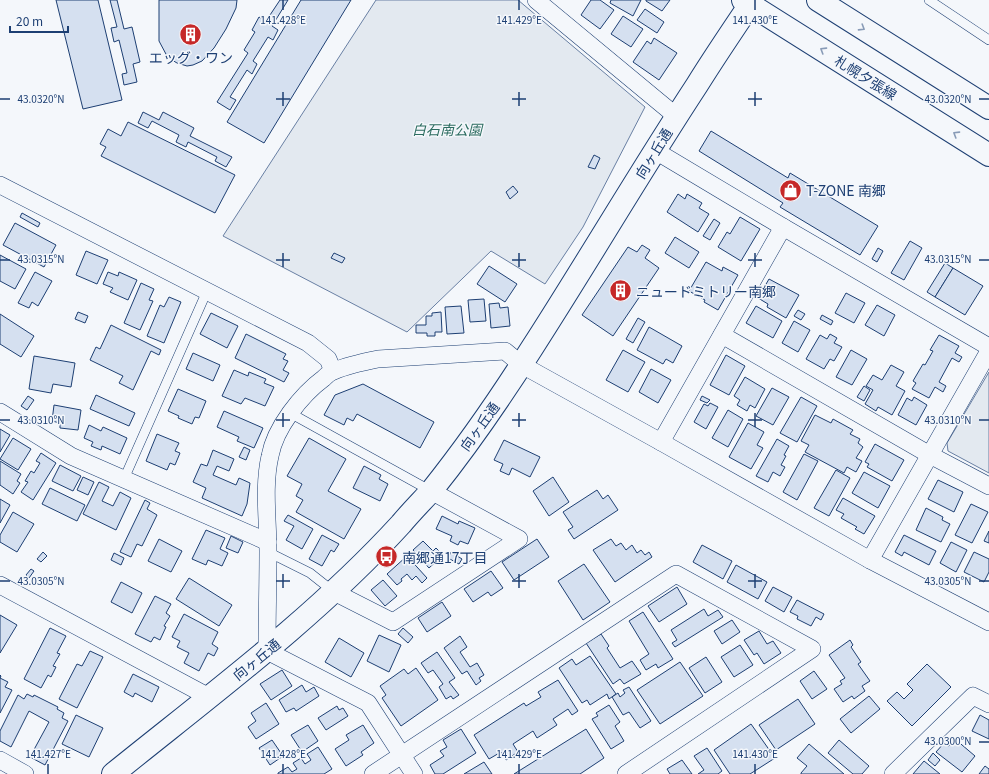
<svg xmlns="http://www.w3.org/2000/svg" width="989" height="774" viewBox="0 0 989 774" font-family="Georgia,'Noto Sans JP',serif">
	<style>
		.green { fill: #e3e9f0; stroke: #687fa3 }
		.building { fill: #d5e0f0; stroke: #1d3f73 }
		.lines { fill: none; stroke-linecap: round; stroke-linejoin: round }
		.lane-casing { stroke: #1d3f73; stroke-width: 10 }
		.street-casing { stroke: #1d3f73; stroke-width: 18 }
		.secondary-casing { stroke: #1d3f73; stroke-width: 24 }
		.primary-casing { stroke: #1d3f73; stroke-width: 24 }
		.lane { stroke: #f4f7fb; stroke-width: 9 }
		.street { stroke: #f4f7fb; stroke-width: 17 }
		.secondary { stroke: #f4f7fb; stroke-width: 22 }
		.primary { stroke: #f4f7fb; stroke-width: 22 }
		.oneway { stroke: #889bb7 }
		.ticks { fill: none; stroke: #1d3f73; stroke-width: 1.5 }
		.labels { text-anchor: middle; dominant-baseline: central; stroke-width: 3; stroke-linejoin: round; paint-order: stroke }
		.poi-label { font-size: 14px; fill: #1d3f73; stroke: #f4f7fb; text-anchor: start }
		.street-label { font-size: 14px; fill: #1d3f73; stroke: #f4f7fb }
		.park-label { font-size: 14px; font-style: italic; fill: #2c6c60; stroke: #f4f7fb }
		.ticks-label { font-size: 10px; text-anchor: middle; fill: #1d3f73; stroke: #f4f7fb; stroke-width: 3; stroke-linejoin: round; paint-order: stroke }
	</style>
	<rect width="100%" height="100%" fill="#f4f7fb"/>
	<!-- green -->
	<g class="green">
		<polygon points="376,0 518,0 645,107 583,227 545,284 491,251 407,332 223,236"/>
		<polygon points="989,372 989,473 948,451 947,443"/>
	</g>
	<!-- building -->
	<g class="building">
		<polygon points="56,0 98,0 122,100 83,109"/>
		<polygon points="110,0 117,0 124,29 132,27 140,62 133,64 137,82 124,85 122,74 127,73 119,40 114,42 111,28 117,27"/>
		<polygon points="159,0 237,0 236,8 226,29 214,48 202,61 193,65 187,66 177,63 172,60 167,56 159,41"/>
		<polygon points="280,0 288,0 272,26 278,30 273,40 268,37 253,61 257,64 252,74 247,70 230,97 236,100 230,110 217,102 248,53 244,50 255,32 252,30 259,17 266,21"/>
		<polygon points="301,0 351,0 264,143 227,122"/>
		<polygon points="591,0 600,0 614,10 600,29 581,15"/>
		<polygon points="611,0 641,0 633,16 610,3"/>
		<polygon points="646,0 670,0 662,11 646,1"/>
		<polygon points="645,9 664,22 657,33 637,20"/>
		<polygon points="623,16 643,29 631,47 611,34"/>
		<polygon points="654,38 677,53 659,80 633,62 647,41 651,44"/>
		<polygon points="143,112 159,120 163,112 194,128 190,136 232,157 226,167 215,161 217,157 188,142 186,147 176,142 179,135 152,121 148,128 138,123"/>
		<polygon points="128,122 235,175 215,213 101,156 106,147 100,144 108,129 121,136"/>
		<polygon points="711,131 788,178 790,173 878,226 860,255 780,207 783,203 699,151"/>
		<polygon points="594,155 600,158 595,169 588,167"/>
		<polygon points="513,186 518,192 510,199 506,192"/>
		<polygon points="678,194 685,199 687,194 702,203 699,208 709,214 698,232 667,212"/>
		<polygon points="22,213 40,223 38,227 20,217"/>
		<polygon points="740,217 760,229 741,261 718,247 727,232 730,234"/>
		<polygon points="714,219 720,223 710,240 703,236"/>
		<polygon points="15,223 56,245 44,267 3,245"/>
		<polygon points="675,237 699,252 689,268 665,253"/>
		<polygon points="910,241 922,248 904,280 891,273"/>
		<polygon points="642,245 650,250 645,258 659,268 613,336 582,315 628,247 637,252"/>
		<polygon points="878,248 883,251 877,262 872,259"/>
		<polygon points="86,251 108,260 97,284 76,275"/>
		<polygon points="334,253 345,258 342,263 331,258"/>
		<polygon points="0,255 26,269 15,289 0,281"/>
		<polygon points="706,262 722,271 723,267 738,275 718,310 704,302 705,300 689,291"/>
		<polygon points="945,263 953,268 935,297 927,292"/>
		<polygon points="489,266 517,284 505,302 477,284"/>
		<polygon points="953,268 983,286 965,315 935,297"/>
		<polygon points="35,272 52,281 38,306 32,302 29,308 18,303"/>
		<polygon points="108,272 118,276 119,272 137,280 128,300 110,292 113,288 103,284"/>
		<polygon points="769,279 799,295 786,318 767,307 768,304 758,298"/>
		<polygon points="141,283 154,289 149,300 153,301 140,330 124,323"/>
		<polygon points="846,293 865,303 854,323 835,313"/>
		<polygon points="169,297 181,302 164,343 147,336 160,305 164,307"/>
		<polygon points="484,299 486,321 470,322 468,300"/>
		<polygon points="499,303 500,308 508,307 510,326 491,328 489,304"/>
		<polygon points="877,305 895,315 884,336 865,325"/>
		<polygon points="461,306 464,333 447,334 445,307"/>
		<polygon points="756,306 782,321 773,338 746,323"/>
		<polygon points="798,310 805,314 801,320 794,316"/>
		<polygon points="78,312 88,316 85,323 75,319"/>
		<polygon points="441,312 442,332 435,332 435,336 427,336 427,333 416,333 416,325 426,325 426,316 432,316 432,313"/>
		<polygon points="211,313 238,326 227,348 200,334"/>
		<polygon points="0,314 34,336 21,357 0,344"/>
		<polygon points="822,315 833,321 831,325 820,319"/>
		<polygon points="638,318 645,322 633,343 626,339"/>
		<polygon points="794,321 810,330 798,352 782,343"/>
		<polygon points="111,325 161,350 159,355 151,351 133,390 119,383 123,376 90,360 96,347 100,349"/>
		<polygon points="649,327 682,346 673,363 666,359 663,364 637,350"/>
		<polygon points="246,334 286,354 283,359 288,361 283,370 289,373 284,382 235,358"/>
		<polygon points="830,334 837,338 834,343 842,347 834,361 830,359 824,369 806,359 820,335 827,339"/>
		<polygon points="939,335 959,346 955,353 962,357 959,362 952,358 939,382 946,386 943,392 935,387 929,398 912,389 916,383 913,381 923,364 925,365 933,351 930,350"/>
		<polygon points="623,350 645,362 628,392 606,380"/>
		<polygon points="851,350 867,359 852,385 836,377"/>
		<polygon points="193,353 220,365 213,381 186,369"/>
		<polygon points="726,355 745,366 729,395 710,385"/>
		<polygon points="34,356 75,363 71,387 53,384 51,393 29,389"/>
		<polygon points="891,365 904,372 896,386 905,391 892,415 878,407 876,411 865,404 873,390 866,386 873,375 882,380"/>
		<polygon points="651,369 671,380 658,403 639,392"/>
		<polygon points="234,370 248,376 249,372 266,379 264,383 274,387 265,406 245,398 241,404 222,396"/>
		<polygon points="745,377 765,389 755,408 750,405 747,411 737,405 740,400 734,396"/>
		<polygon points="363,384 434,422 420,448 357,414 353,421 347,418 344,425 324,415 335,395"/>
		<polygon points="864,386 870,390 864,401 857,397"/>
		<polygon points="772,388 789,397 773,425 756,416"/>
		<polygon points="178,389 206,401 199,418 195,417 192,424 178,418 179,416 168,411"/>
		<polygon points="96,395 135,413 129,426 90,409"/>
		<polygon points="28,396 34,400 27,410 21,406"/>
		<polygon points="702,396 710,400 707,403 700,400"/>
		<polygon points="801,397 817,406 797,442 780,433"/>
		<polygon points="914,397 927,405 916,425 898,415 907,398 912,401"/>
		<polygon points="710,403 718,407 706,429 694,422 704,404 708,406"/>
		<polygon points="54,405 81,410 78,430 60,428 60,423 52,421"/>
		<polygon points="728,410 743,419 728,447 712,438"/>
		<polygon points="224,411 263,428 254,448 237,441 239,437 217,427"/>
		<polygon points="815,415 831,423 833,419 853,430 850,434 860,439 858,443 863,447 856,458 862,461 856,472 847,467 844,473 805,452 809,445 801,441"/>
		<polygon points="748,423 764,432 757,445 763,448 751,469 729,457"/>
		<polygon points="89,425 101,431 103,427 127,438 120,454 102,446 101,450 91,446 93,442 84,438"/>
		<polygon points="0,429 10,435 0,452"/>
		<polygon points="157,434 179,443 175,451 180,453 175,465 170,463 167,470 146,461"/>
		<polygon points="13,438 31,449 18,470 0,459"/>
		<polygon points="309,438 346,459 328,491 361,509 344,539 296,512 303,500 296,496 302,484 287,476"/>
		<polygon points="777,439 789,446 784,455 786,456 781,465 785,467 780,476 773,472 768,482 756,476"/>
		<polygon points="504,440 540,457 530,477 512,468 509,475 500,471 503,464 494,460"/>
		<polygon points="875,444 904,460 892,481 867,467 869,464 865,462"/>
		<polygon points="244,447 250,450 246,460 239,457"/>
		<polygon points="213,450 234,459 229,471 217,466 213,475 236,485 239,478 250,483 247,504 242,516 202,498 206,488 193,482 201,464 207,466"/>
		<polygon points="41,453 56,463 33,500 21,492 28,482 25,481 31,471 34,473 40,463 36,461"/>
		<polygon points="804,454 818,461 797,500 783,492"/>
		<polygon points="0,461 21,474 17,481 20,483 13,494 0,485"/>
		<polygon points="60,465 81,476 73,491 52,481"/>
		<polygon points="364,466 381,475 379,479 388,484 380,501 353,488"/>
		<polygon points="836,470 850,478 829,516 814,508"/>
		<polygon points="864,472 890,486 878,508 852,493"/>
		<polygon points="83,477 94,482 88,495 77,490"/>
		<polygon points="553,477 569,502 549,516 533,491"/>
		<polygon points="938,480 963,492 954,512 928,499"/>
		<polygon points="99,482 109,487 102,501 113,506 120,492 131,498 116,530 83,514"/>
		<polygon points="50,488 85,505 77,521 42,504"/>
		<polygon points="597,490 603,499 608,495 618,510 574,539 568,530 573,527 563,512"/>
		<polygon points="843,498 875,516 864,534 855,529 857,527 841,518 844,514 836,510"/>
		<polygon points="0,499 10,505 0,523"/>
		<polygon points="145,500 150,503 147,509 157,515 142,546 137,544 131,557 120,552"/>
		<polygon points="971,504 988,512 972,543 955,535"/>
		<polygon points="926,508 943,517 942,520 950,524 941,542 916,530"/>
		<polygon points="13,512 34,524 17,552 0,542 0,535"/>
		<polygon points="288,515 313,529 302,549 286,540 294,526 284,521"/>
		<polygon points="442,516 458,524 459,521 475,528 468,544 460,541 458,545 450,541 452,536 436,529"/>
		<polygon points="206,530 225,538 220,549 228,553 222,566 208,560 206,565 192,559"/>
		<polygon points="989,531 989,543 984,541"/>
		<polygon points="322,535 339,544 334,552 331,550 322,566 309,559"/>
		<polygon points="904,535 936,551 929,565 904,552 902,556 895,552"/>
		<polygon points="231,536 243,542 238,553 226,548"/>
		<polygon points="159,539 182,551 171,572 148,561"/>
		<polygon points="537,539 549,557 514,580 502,562"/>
		<polygon points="611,539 616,546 621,543 626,550 632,545 637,553 641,550 645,555 649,552 652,557 615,582 593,550"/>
		<polygon points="423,541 433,551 436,548 443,555 429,568 413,550"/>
		<polygon points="951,542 967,550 956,572 940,563"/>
		<polygon points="702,545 732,561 723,579 693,562"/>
		<polygon points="43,552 47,556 41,562 37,559"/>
		<polygon points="451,552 462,559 459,564 448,558"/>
		<polygon points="974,552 989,559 989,572 984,582 964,572"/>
		<polygon points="114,553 124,558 121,565 111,560"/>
		<polygon points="407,556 427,578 422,583 416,576 412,580 407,574 401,579 402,581 397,585 387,574"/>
		<polygon points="584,564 610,602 583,620 558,581"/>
		<polygon points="736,565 767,582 758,599 727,582"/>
		<polygon points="31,569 34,571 29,578 26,575"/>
		<polygon points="491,571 503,588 491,596 488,592 473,602 464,589"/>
		<polygon points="189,578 232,605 219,626 176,599"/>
		<polygon points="383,580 397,596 385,606 371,590"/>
		<polygon points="121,582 142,593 132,613 111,602"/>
		<polygon points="677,587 687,604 659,622 648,606"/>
		<polygon points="773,587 792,597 784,612 765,601"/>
		<polygon points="155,596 171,604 166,613 170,616 164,626 166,627 160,640 154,637 151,642 135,634"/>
		<polygon points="797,600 824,614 821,620 816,617 811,626 797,619 798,616 790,612"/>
		<polygon points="442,602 451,616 427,632 418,618"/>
		<polygon points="704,609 708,616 718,610 723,617 675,647 672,643 677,640 671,630"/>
		<polygon points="643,612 673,659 658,668 656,664 646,670 640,660 649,654 629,621"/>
		<polygon points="184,614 218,632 212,644 218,648 214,656 208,653 199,671 184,663 189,653 177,647 180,641 172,637"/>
		<polygon points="0,615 17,625 0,653"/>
		<polygon points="732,620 740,632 722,644 714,631"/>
		<polygon points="50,628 66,636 57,653 60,654 53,666 56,667 51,677 48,675 41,688 24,679"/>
		<polygon points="403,628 413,637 408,643 398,634"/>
		<polygon points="759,631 767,644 773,641 781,653 764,664 757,653 754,655 744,640"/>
		<polygon points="601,634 609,646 607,648 620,668 632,661 641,674 624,684 620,679 613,684 586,643"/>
		<polygon points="379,635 401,645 389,672 367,661"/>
		<polygon points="460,636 467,647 460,652 470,667 477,663 484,675 479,678 481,681 476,685 467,671 462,674 444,648"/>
		<polygon points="339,638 364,653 351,677 325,662"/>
		<polygon points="850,640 853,645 851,647 861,662 858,664 870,681 862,686 865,691 854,699 852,696 843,702 834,689 842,684 840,681 845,678 829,655"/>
		<polygon points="740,645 753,665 734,677 721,657"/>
		<polygon points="90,651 103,657 77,708 59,699 77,664 82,666"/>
		<polygon points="437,652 455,678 449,682 459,695 453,699 451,696 446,699 439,687 443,684 433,670 428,673 421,663"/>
		<polygon points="590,656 616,694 609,699 607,694 590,705 587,700 582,703 559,668 572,659 576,665"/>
		<polygon points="706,657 722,682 705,693 689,668"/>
		<polygon points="680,662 703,696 660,724 637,690"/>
		<polygon points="927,664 951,687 912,726 887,701 897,692 904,699 913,690 907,684"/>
		<polygon points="416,668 438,700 401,726 382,698 386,695 380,686 404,669 408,674"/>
		<polygon points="282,670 292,686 271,700 260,684"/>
		<polygon points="814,671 827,689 812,699 800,681"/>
		<polygon points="133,674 159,687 152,702 135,693 133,697 124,692"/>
		<polygon points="0,675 1,676 0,678 8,682 5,687 12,690 0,713"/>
		<polygon points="558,680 578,711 572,715 568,709 553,719 557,725 537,738 533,731 513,744 518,752 506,760 501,752 489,759 474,735 524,703 526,706 541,697 538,692"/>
		<polygon points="302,685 306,692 314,687 319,696 296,711 294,708 286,712 279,700"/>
		<polygon points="629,687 651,721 640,728 629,712 623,715 612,697 618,693 620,697 625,693 623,690"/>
		<polygon points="27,694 33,697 34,695 58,707 57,709 64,713 62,718 68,721 45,765 30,757 49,722 29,711 11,747 0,741 0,731 18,695 24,699"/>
		<polygon points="869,696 880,709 851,733 840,719"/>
		<polygon points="798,699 815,724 776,750 759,725"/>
		<polygon points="266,703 279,724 256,739 248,727 256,721 251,713"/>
		<polygon points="609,705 620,722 615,726 624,741 611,749 592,719 598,716 596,713"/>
		<polygon points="337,706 339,710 343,708 348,716 326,730 318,718"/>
		<polygon points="76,715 103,728 89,757 62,744"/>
		<polygon points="980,715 989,720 989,739 972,731"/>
		<polygon points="751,724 775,758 750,774 730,774 714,750"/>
		<polygon points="308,725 318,741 302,752 291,735"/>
		<polygon points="363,725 374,743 361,752 363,755 346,766 335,749 349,740 346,735"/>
		<polygon points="461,729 476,753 443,774 435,774 430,765 444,756 440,751 447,747 443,740"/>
		<polygon points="586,729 604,758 580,774 514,774"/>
		<polygon points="955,739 975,756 962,772 936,752 944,743 949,746"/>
		<polygon points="272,740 283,756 270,765 259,748"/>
		<polygon points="839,740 869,766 862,774 853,774 828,753"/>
		<polygon points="809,744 844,774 801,774 801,773 807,766 797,758"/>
		<polygon points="318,747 332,769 324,774 278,774 278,773 288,767 292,772 297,769 293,763 301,758 305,764 311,760 307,754"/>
		<polygon points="707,748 722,771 718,774 698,774 704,770 694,756"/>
		<polygon points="933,753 940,760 935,766 928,760"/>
		<polygon points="682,760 692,774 670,774 667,769"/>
		<polygon points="924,761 940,774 913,774"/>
		<polygon points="484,762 492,774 464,774"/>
		<polygon points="985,766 989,769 989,774 979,774"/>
	</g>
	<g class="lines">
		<defs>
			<g id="lane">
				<polyline points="929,0 989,40"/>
				<polyline points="290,413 431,491"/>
				<polyline points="124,479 207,291"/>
				<polyline points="268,552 310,573 334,592"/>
			</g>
			<g id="street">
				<polyline points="536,0 676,116"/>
				<polyline points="654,150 783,227 989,347"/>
				<polyline points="0,185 308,343 328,359 333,371"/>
				<polyline points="722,335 930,455 989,486"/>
				<polyline points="0,412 71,456 268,542"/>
				<polyline points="661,442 783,227"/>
				<polyline points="870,560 989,351"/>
				<polyline points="0,585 209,697"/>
				<polyline points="334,592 393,622 519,539 431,491"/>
				<polyline points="0,760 25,774"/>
				<polyline points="373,774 676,574 812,649 626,774"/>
				<path d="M414,774L368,703L267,651C267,618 268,584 268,551C268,519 263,487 270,456C275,428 301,395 324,378C327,375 330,372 334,371C348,365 363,362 378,359L505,351L522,365L661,442L870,560L989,622"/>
				<polyline points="893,774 973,696 989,704"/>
			</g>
			<path id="secondary" d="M113,774C212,694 315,618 401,524C411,512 422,501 432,490C468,445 501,397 532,348C588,261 640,172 697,85C715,56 734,28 753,0"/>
			<g id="primary">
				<polyline points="743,0 989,155"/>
				<polyline points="818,0 989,108"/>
			</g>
		</defs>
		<!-- lane casing -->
		<use href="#lane" class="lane-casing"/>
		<!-- street casing -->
		<use href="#street" class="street-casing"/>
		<!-- secondary casing -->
		<use href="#secondary" class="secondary-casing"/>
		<!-- primary casing -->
		<use href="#primary" class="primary-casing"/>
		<!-- lane -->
		<use href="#lane" class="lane"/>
		<!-- street -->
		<use href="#street" class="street"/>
		<!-- secondary -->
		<use href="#secondary" class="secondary"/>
		<!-- primary -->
		<use href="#primary" class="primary"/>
	</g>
	<!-- one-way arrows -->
	<defs><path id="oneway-chevron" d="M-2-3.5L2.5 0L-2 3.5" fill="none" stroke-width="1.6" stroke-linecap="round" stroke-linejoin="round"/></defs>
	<g class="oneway">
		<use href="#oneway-chevron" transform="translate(862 28) rotate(32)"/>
		<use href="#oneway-chevron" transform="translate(823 50) rotate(-148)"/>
		<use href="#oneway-chevron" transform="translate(956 134) rotate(-148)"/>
	</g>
	<!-- ticks -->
	<path class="ticks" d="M283,0V10M519,0V10M755,0V10M283,92V106M519,92V106M755,92V106M0,99H10M276,99H290M512,99H526M748,99H762M979,99H989M283,253V267M519,253V267M755,253V267M0,260H10M276,260H290M512,260H526M748,260H762M979,260H989M283,413V427M519,413V427M755,413V427M0,420H10M276,420H290M512,420H526M748,420H762M979,420H989M283,574V588M519,574V588M755,574V588M0,581H10M276,581H290M512,581H526M748,581H762M979,581H989M979,742H989M48,764V774M283,764V774M519,764V774M755,764V774"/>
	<!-- icons -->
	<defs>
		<symbol id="building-disc" viewBox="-11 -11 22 22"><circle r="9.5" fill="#c62828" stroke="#f4f7fb"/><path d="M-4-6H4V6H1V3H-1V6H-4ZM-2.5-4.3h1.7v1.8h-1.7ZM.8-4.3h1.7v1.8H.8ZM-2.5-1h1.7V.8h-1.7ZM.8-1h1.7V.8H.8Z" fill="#fff"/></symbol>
		<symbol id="shop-disc" viewBox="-11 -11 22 22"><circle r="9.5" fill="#c62828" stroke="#f4f7fb"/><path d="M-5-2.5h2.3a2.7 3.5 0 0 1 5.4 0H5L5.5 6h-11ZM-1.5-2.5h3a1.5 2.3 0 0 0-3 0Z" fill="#fff"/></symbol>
		<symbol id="bus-disc" viewBox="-11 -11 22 22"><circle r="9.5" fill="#c62828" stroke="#f4f7fb"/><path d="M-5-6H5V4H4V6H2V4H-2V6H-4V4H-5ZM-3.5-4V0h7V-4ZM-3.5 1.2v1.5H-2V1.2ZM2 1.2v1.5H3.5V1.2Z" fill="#fff"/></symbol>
	</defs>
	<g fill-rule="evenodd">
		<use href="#building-disc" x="178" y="22" width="25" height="25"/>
		<use href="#shop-disc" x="778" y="178" width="25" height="25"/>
		<use href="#building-disc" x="608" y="278" width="25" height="25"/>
		<use href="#bus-disc" x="374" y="544" width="25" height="25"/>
	</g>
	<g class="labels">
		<!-- poi labels -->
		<g class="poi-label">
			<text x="191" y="57" text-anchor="middle">エッグ・ワン</text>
			<text x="806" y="190">T-ZONE 南郷</text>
			<text x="636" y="291">ニュードミトリー南郷</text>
			<text x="402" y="557">南郷通17丁目</text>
		</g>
		<!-- street labels -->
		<g class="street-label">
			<text transform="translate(866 77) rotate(32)">札幌夕張線</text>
			<text transform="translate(653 153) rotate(-58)">向ヶ丘通</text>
			<text transform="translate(479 426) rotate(-54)">向ヶ丘通</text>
			<text transform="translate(256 659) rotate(-39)">向ヶ丘通</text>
		</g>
		<!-- park labels -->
		<g class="park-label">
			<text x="447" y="129">白石南公園</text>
		</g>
	</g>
	<g class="ticks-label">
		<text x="283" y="24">141.428°E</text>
		<text x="519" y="24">141.429°E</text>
		<text x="755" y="24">141.430°E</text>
		<text x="41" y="103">43.0320°N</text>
		<text x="948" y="103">43.0320°N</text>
		<text x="41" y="263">43.0315°N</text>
		<text x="948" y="263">43.0315°N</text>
		<text x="41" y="424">43.0310°N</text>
		<text x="948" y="424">43.0310°N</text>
		<text x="41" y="585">43.0305°N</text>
		<text x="948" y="585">43.0305°N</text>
		<text x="948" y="745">43.0300°N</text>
		<text x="48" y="758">141.427°E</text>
		<text x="283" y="758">141.428°E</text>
		<text x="519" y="758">141.429°E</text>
		<text x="755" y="758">141.430°E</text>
	</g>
	<!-- scale -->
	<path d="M10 26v6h58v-6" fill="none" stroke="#1d3f73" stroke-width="2"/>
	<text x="16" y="26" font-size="12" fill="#1d3f73" stroke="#f4f7fb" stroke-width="3" paint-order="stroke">20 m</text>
</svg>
